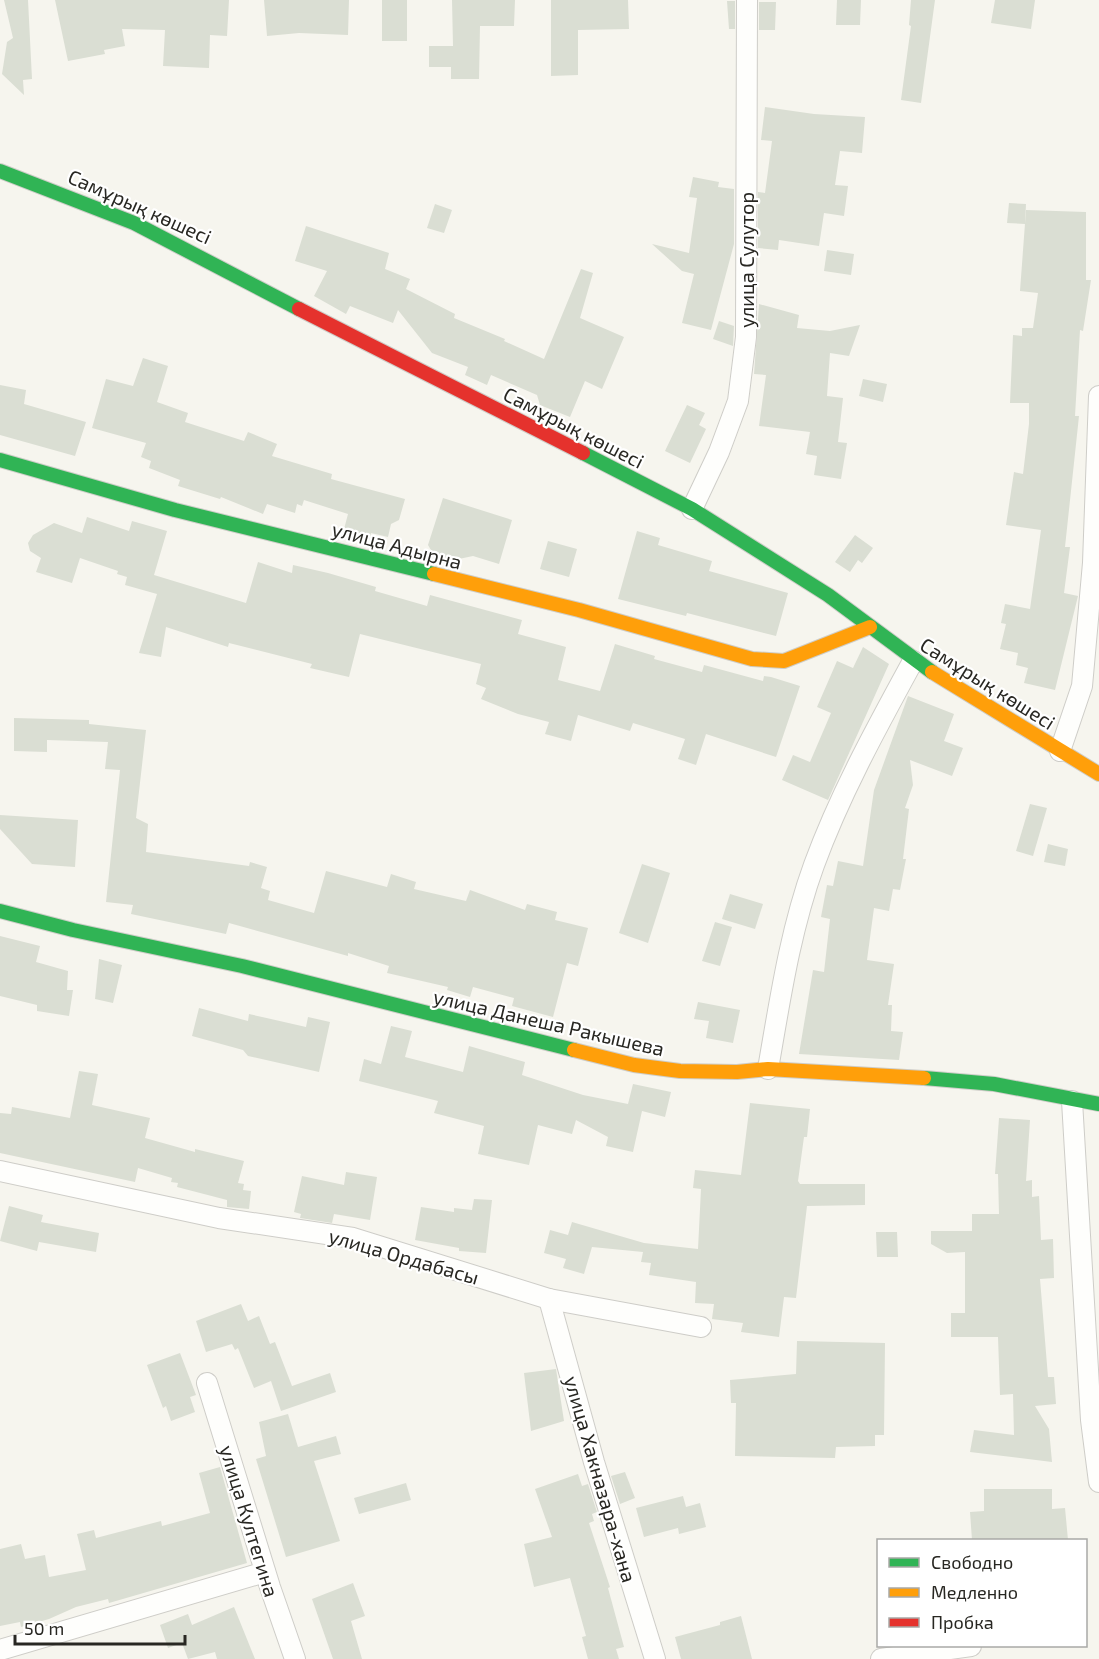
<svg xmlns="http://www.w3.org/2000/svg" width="1099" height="1659" viewBox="0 0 1099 1659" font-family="'Exo 2',sans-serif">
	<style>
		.building { fill: #daded3 }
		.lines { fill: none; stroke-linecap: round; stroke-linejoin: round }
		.street-casing { stroke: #cecdc8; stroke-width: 22 }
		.fast-casing { stroke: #cecdc8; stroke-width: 16 }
		.slow-casing { stroke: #cecdc8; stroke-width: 16 }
		.jam-casing { stroke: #cecdc8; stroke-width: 16 }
		.street { stroke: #fefefc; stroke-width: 20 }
		.fast { stroke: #30b455; stroke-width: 14 }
		.slow { stroke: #ff9f0a; stroke-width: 14 }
		.jam { stroke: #e5322d; stroke-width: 14 }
		.labels { text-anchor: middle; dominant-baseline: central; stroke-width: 4.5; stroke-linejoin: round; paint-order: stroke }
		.street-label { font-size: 20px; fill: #282722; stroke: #fff }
	</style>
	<rect width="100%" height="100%" fill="#f6f5ee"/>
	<!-- building -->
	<g class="building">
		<polygon points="4,0 28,0 32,79 23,80 24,95 2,74 7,42 13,38"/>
		<polygon points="55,0 229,0 227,36 210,35 209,68 163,66 165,30 122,29 125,46 104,50 105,54 68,61"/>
		<polygon points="264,0 349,0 348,35 299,33 267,36"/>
		<rect x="382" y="0" width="25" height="41"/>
		<polygon points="452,0 515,0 514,26 480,26 479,79 451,79 451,67 429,67 429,46 453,46"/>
		<polygon points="551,0 628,0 629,29 578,30 578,75 551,76"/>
		<polygon points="837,0 861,0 860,25 836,25"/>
		<polygon points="911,0 935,0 921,103 901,100 911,26 909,25"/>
		<polygon points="995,0 1035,0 1031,29 991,23"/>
		<polygon points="727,1 735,1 735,29 729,29"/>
		<polygon points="759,2 776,2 775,30 759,30"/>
		<polygon points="765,107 814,114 865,117 862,153 840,151 835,185 848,186 844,216 824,213 819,246 779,240 778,250 758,248 758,192 765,193 772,141 761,140"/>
		<polygon points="693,177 719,182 718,187 734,189 734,244 711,330 682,323 694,274 682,271 652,244 689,253 697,198 689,197"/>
		<polygon points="1009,203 1026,204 1025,224 1007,223"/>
		<polygon points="435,204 452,210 444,233 427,228"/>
		<polygon points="1026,210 1086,212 1086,280 1091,280 1083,331 1080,330 1075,416 1079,416 1065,547 1070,547 1064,593 1078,596 1055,690 1024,683 1028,668 1016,665 1018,653 1000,649 1006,624 1001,623 1005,604 1030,609 1041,530 1006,525 1014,472 1023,474 1029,424 1029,403 1010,403 1013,335 1022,336 1022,328 1033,328 1038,293 1020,291"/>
		<polygon points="306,226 389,253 385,269 410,279 406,289 455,314 454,318 505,339 504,341 544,359 581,269 593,273 580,318 624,337 602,389 585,381 570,417 540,405 537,395 491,375 487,385 465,375 468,367 432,353 398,310 393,323 350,306 346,314 314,296 327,271 295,261"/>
		<polygon points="827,250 854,254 851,275 824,271"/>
		<polygon points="759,304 799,315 797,328 830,331 860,325 849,356 830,353 827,396 843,398 838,442 847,443 841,479 814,475 817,456 806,454 810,432 759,426 766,375 754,374"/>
		<polygon points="719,321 734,326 733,346 713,339"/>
		<polygon points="143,358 168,366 157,402 188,413 185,422 244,441 248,432 277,444 272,456 332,474 331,479 405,499 399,520 391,524 388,537 371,533 370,540 343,533 348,514 304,500 302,506 297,504 295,513 267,504 263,514 221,497 220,499 178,486 180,480 149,468 151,461 141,457 146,443 92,428 106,379 133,386"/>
		<polygon points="863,379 887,384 883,402 859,396"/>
		<polygon points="0,385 26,390 24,404 86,422 75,456 0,435"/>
		<polygon points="687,405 705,413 699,425 706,429 690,463 665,451"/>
		<polygon points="443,498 512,520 499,564 473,556 454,560 441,558 432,552 428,545"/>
		<polygon points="87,517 129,531 132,521 167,531 154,575 246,603 258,562 292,573 293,565 328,573 376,587 375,591 427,606 430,595 522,620 518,634 566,647 558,680 600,691 615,644 655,656 654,659 702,672 704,665 763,681 764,676 771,677 800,686 776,757 706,734 696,765 678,759 685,739 633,723 630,731 578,715 571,741 545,734 549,722 518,714 481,699 486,688 476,684 481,664 360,634 349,677 310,668 312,664 229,643 228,647 166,627 161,657 139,653 157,594 125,585 127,577 117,574 118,571 80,558 72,583 36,572 41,558 30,551 28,543 33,535 54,523 82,533"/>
		<polygon points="637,531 660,538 658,545 712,561 709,571 788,593 776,636 687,613 686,616 618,599"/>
		<polygon points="855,535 873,548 862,563 858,560 850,572 835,562"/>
		<polygon points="548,541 577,549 569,577 540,569"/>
		<polygon points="863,647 889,664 828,800 782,780 793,755 810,762 831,713 817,707 837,661 853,668"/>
		<polygon points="908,696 954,714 944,741 963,748 952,776 910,760 913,785 905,808 909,809 903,859 906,859 900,890 893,889 889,911 874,908 867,960 894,964 888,1005 892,1005 891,1031 903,1032 899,1060 799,1054 813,970 824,972 830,919 821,917 827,885 833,886 838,861 863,866 874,790"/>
		<polygon points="14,718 89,720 89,724 146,730 136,818 148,824 146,852 249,866 250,862 267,867 261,888 270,891 268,900 314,913 326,871 387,887 391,874 416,882 414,889 466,901 470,890 525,910 527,904 557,912 555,920 588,928 578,966 567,963 553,1017 512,1006 514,998 473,987 470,997 447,990 448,987 387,973 389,966 348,953 348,956 229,923 226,934 131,914 133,905 106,902 120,770 105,769 108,742 47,740 47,752 14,751"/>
		<polygon points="1030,804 1047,808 1033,856 1016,851"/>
		<polygon points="0,815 78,820 75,867 32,864 0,829"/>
		<polygon points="1048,844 1068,849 1065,866 1044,862"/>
		<polygon points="642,864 670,873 648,943 619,933"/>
		<polygon points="730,894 763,904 755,929 722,919"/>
		<polygon points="715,922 732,927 720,966 702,961"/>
		<polygon points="0,936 40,946 36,962 68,971 67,990 73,990 69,1016 37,1011 37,1005 0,996"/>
		<polygon points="99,959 122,965 113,1003 95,999"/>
		<polygon points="698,1002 740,1010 733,1043 706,1038 709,1021 694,1019"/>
		<polygon points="199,1008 248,1021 249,1014 306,1027 308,1017 330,1022 319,1072 248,1056 243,1050 192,1036"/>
		<polygon points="391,1026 412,1031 405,1057 463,1072 469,1046 525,1062 522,1075 583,1095 628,1104 633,1084 671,1092 665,1117 642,1111 633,1152 606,1146 608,1137 576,1120 572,1134 538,1125 529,1165 478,1154 484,1126 434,1113 438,1101 359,1081 364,1059 381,1064"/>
		<polygon points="79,1071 98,1074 92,1105 150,1118 145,1138 195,1152 195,1149 244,1161 238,1183 244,1184 243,1190 251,1191 249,1209 227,1207 227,1200 177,1187 178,1183 171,1182 172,1178 138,1168 135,1182 0,1153 0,1113 11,1114 12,1107 70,1118"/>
		<polygon points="750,1103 810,1109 807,1137 804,1137 798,1181 800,1184 865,1184 865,1205 807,1206 796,1298 784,1297 779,1337 741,1332 743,1323 712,1319 714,1304 695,1303 696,1282 649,1275 651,1263 641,1262 643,1252 592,1247 584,1274 563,1268 566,1259 544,1253 550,1230 568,1235 572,1222 644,1243 698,1249 701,1189 693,1188 695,1170 741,1175"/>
		<polygon points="999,1118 1030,1120 1026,1181 1032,1180 1032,1197 1039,1196 1041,1240 1053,1239 1054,1278 1040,1279 1048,1377 1054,1377 1056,1404 1035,1406 1049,1429 1052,1462 970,1452 974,1430 1014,1435 1013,1394 1000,1395 998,1337 951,1337 951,1313 965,1313 965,1252 947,1253 931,1244 931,1231 972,1231 972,1214 999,1214 998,1174 995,1174"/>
		<polygon points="346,1172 377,1177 370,1220 334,1214 332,1223 300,1218 301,1214 294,1212 302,1176 344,1185"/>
		<polygon points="474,1199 492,1200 486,1253 459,1251 459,1248 415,1240 421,1207 454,1212 454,1208 472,1210"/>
		<polygon points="9,1206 43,1215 41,1222 99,1233 96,1252 39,1242 37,1251 0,1241"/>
		<polygon points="876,1232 897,1232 898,1257 877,1257"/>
		<polygon points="241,1304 248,1321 259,1316 270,1344 275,1342 292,1386 330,1373 336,1392 281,1411 271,1381 254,1388 238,1348 235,1350 232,1344 206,1352 196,1321"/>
		<polygon points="797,1341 885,1343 884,1435 875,1435 875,1446 836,1447 835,1458 735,1456 736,1403 731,1403 730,1380 796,1374"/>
		<polygon points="180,1353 196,1395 190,1397 195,1412 171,1421 166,1406 163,1408 147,1365"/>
		<polygon points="556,1369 564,1421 531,1431 524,1373"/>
		<polygon points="288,1414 298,1447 336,1436 341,1454 314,1461 340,1541 286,1557 256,1459 266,1456 259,1422"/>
		<polygon points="220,1467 247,1563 109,1603 108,1599 76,1607 49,1619 21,1627 20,1622 0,1626 0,1549 21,1544 25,1559 45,1555 49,1577 86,1570 77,1534 94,1530 96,1538 161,1521 162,1526 210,1513 199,1473"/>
		<polygon points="625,1472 635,1498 620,1504 611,1476"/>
		<polygon points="578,1474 582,1486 588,1484 597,1512 592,1514 594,1521 589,1523 610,1587 608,1588 624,1647 616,1649 619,1659 588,1659 582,1637 586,1636 570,1578 534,1587 524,1544 552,1537 535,1489"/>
		<polygon points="406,1483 411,1500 359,1514 354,1498"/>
		<polygon points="984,1489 1052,1489 1052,1509 1065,1508 1068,1540 972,1540 970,1512 984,1511"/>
		<polygon points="683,1496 686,1507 700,1503 706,1527 679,1534 678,1528 644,1537 636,1508"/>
		<polygon points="353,1583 365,1616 351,1621 362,1659 333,1659 312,1599"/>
		<polygon points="234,1607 255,1659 217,1659 215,1652 188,1659 182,1643 168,1648 160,1625 188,1614 192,1625"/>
		<polygon points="741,1616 752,1659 681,1659 675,1637 720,1625 720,1622"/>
	</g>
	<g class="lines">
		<defs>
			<g id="street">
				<polyline points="692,509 719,452 738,401 746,337 747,0"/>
				<polyline points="1060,751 1082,686 1093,563 1099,396"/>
				<path d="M768,1069C780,1000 790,931 814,865C840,794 877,727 913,661"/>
				<polyline points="1072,1101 1091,1420 1099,1482"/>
				<polyline points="0,1171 219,1218 353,1238 549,1299 701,1327"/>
				<polyline points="549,1299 594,1462 655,1659"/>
				<polyline points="207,1383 270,1587 295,1659"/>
				<polyline points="0,1650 265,1572"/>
				<polyline points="881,1659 971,1646"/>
			</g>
			<g id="fast">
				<polyline points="0,171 134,223 299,309"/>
				<polyline points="583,453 692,509 828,595 932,672"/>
				<polyline points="0,460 175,510 434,574"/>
				<polyline points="0,911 73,930 242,966 574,1050"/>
				<polyline points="924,1078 994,1084 1099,1104"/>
			</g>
			<g id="slow">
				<polyline points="434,574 579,610 752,659 784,661 870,627"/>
				<polyline points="932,672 1099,774"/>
				<polyline points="574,1050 634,1065 680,1071 737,1072 768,1069 924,1078"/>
			</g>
			<polyline id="jam" points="299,309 583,453"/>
		</defs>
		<!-- street casing -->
		<use href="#street" class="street-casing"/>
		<!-- fast casing -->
		<use href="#fast" class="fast-casing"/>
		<!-- slow casing -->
		<use href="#slow" class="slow-casing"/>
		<!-- jam casing -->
		<use href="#jam" class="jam-casing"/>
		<!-- street -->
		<use href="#street" class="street"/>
		<!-- fast -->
		<use href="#fast" class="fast"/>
		<!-- slow -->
		<use href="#slow" class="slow"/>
		<!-- jam -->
		<use href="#jam" class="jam"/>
	</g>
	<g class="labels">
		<!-- street labels -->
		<g class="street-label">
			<text transform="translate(140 206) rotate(24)">Самұрық көшесі</text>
			<text transform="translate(746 260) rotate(-90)">улица Сулутор</text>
			<text transform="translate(574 427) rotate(27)">Самұрық көшесі</text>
			<text transform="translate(397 545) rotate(15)">улица Адырна</text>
			<text transform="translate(988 683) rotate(32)">Самұрық көшесі</text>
			<text transform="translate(549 1022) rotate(13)">улица Данеша Ракышева</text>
			<text transform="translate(404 1256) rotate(16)">улица Ордабасы</text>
			<text transform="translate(601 1479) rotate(74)">улица Хакназара-хана</text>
			<text transform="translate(250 1521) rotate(73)">улица Култегина</text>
		</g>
	</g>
	<!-- legend -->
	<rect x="877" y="1539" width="210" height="108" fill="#ffffff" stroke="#a9a9a7" stroke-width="1.5"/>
	<rect x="889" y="1558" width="30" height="9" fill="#30b455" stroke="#a9a9a7" stroke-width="1.5"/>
	<text x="931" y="1569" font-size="18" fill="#282722">Свободно</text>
	<rect x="889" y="1588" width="30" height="9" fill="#ff9f0a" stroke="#a9a9a7" stroke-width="1.5"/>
	<text x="931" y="1599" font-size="18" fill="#282722">Медленно</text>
	<rect x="889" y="1618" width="30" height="9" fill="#e5322d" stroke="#a9a9a7" stroke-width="1.5"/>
	<text x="931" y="1629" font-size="18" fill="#282722">Пробка</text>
	<!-- scale -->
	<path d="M15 1635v9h170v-9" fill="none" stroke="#282722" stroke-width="3"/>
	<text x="24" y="1635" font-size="18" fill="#282722" stroke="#ffffff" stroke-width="4.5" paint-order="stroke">50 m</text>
</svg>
